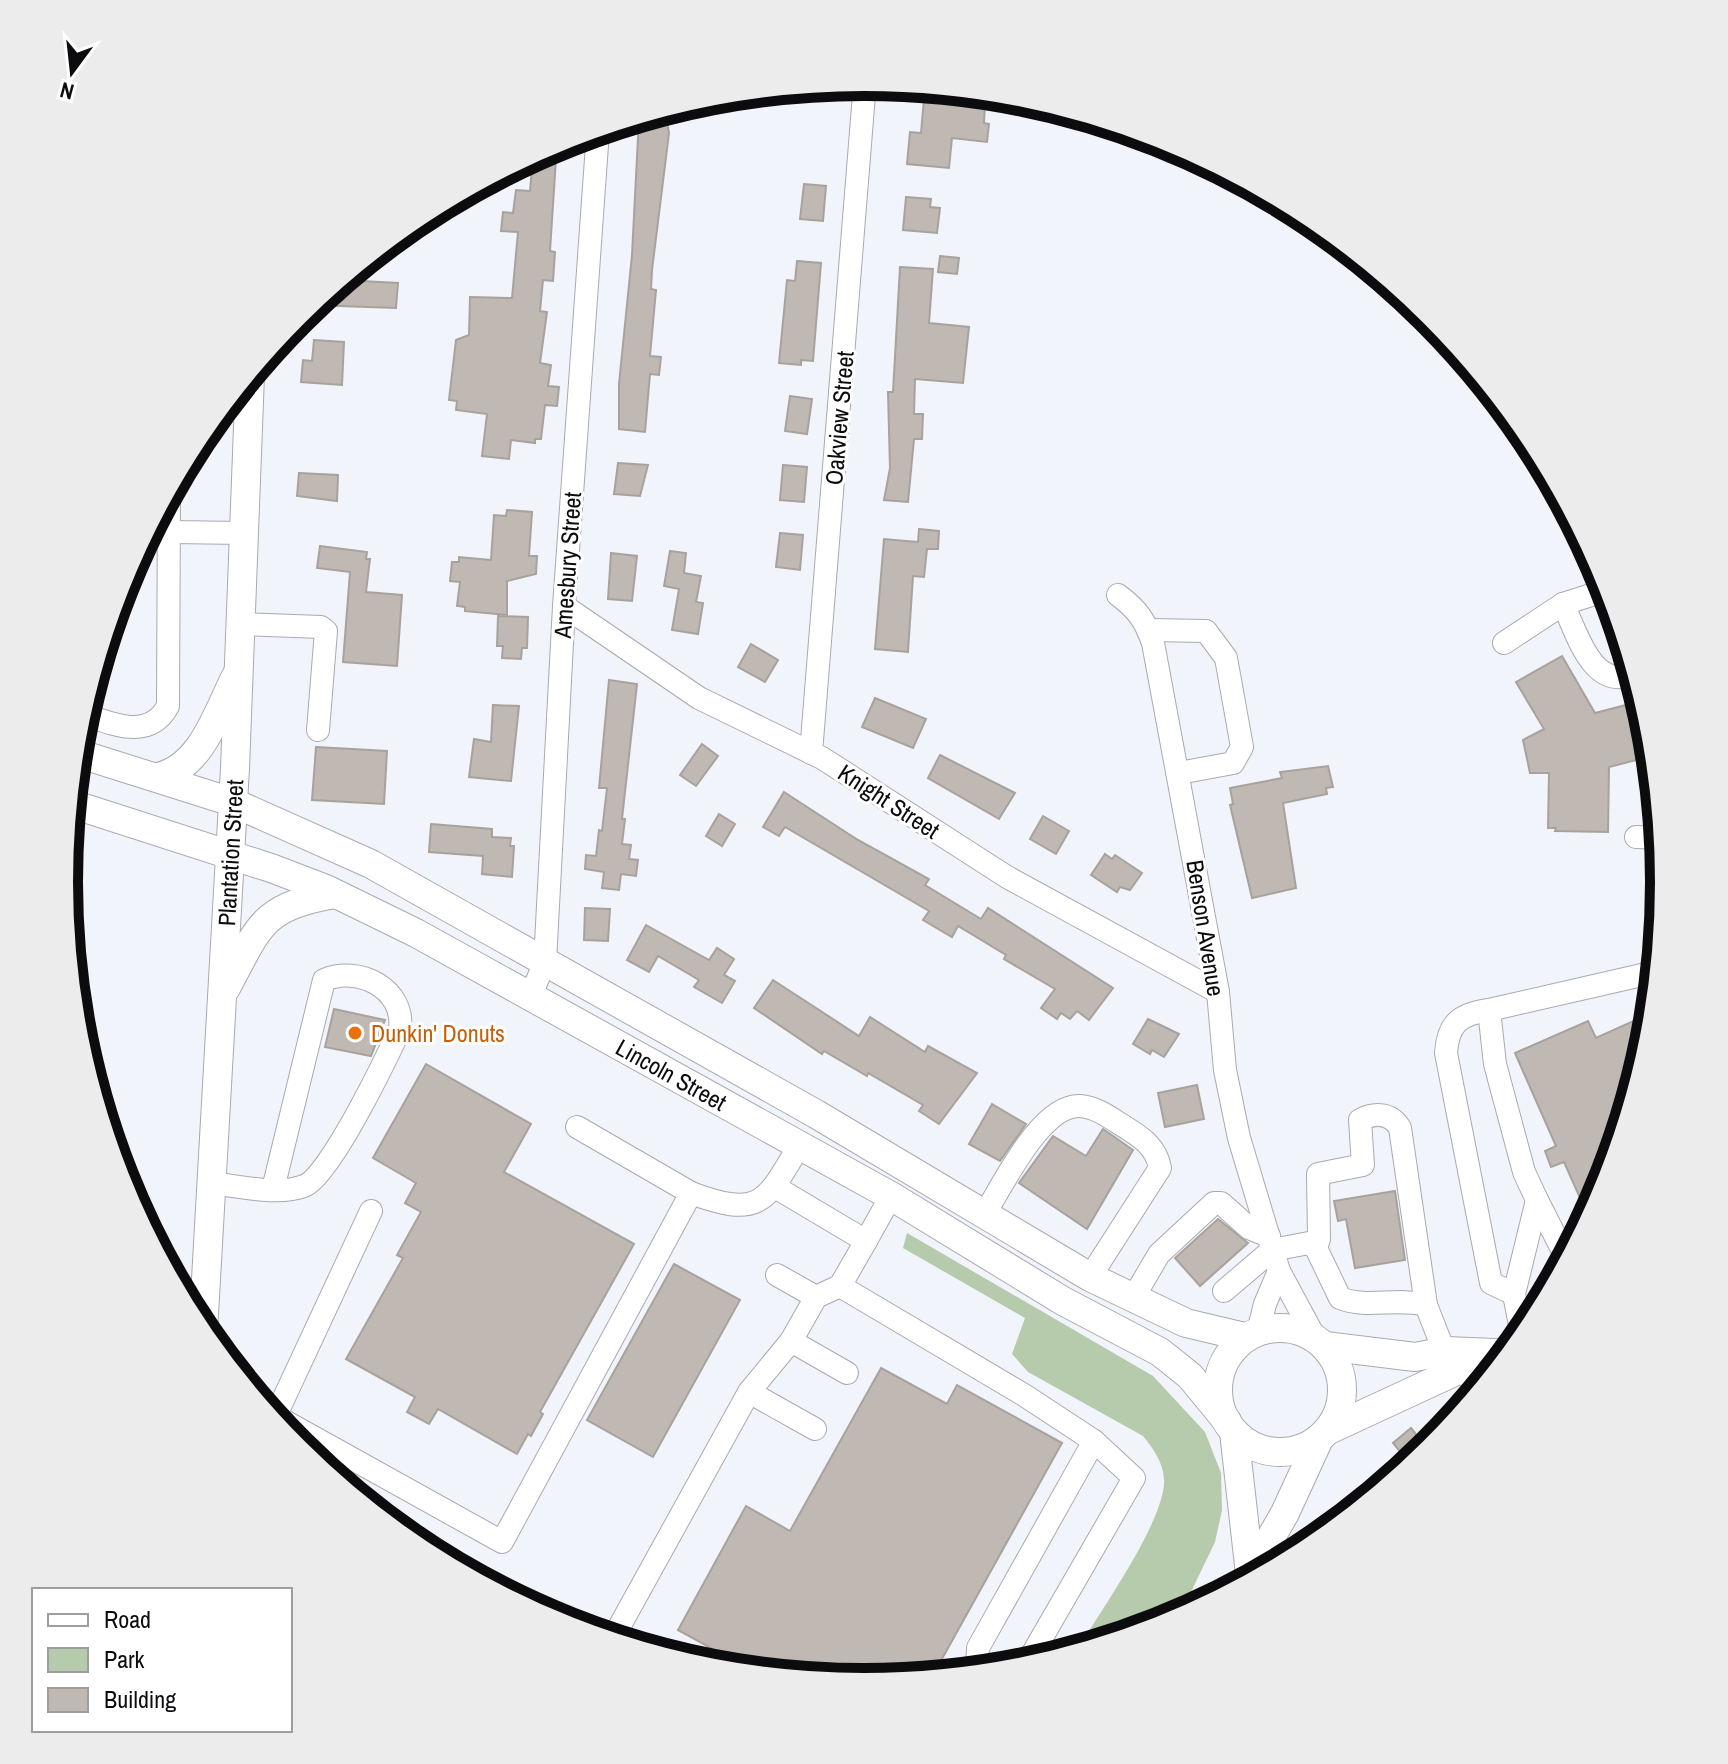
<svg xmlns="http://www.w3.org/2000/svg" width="1728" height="1764" viewBox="0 0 1728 1764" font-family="'Archivo Narrow',sans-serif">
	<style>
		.green { fill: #b6caac }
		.building { fill: #bfb8b3; stroke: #a8a29d; stroke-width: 2 }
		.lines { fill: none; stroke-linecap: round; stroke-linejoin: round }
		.minor-casing { stroke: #a8aab1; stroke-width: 24 }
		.major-casing { stroke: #a8aab1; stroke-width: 30 }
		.minor { stroke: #fff; stroke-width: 22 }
		.major { stroke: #fff; stroke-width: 28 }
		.food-dot { fill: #e8710a; stroke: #fff; stroke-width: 3 }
		.labels { text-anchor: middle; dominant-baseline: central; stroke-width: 6; stroke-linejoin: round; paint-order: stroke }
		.street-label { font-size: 24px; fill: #0c0c0f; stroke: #fff }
		.food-label { font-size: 24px; fill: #c56008; stroke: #fff; text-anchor: start }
		.rim { fill: none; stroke: #0c0c0f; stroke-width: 10 }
	</style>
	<rect width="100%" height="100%" fill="#f1f4fb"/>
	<!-- green -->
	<path class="green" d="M907,1233L1153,1376L1205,1432L1221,1473L1222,1510L1215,1542L1192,1590L1170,1621L1078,1649C1099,1613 1167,1518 1164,1479C1163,1462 1153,1448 1143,1436L1028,1372L1012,1354L1025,1318L903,1248Z"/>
	<!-- building -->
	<g class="building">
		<polygon points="925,88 944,90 943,101 985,103 984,123 989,124 987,142 952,138 949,168 907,164 910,132 921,133"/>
		<polygon points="665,110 669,133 652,270 651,289 656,290 650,356 661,357 659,375 650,374 645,432 619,429 619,384 632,255 639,118"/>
		<polygon points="557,143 550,251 555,252 553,281 543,280 540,311 547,312 540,363 551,365 548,386 559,387 557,406 545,405 541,439 535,439 535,443 511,440 509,459 482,456 487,414 456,410 457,401 449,400 456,340 469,335 470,297 512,298 518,232 501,231 503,212 513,213 516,190 530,191 533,156"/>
		<polygon points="804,184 826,186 823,221 800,219"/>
		<polygon points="906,197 931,199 930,207 940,208 937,233 903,230"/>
		<polygon points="940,256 959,258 957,274 938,272"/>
		<polygon points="797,261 821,263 813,361 801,360 801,365 779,363 787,280 795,281"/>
		<polygon points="900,267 933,269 929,323 969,327 963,383 915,379 914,414 923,414 922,439 914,439 908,502 884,500 890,468 888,392 893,392"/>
		<polygon points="343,280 398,283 396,308 312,305"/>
		<polygon points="314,340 344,342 342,385 301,382 303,360 312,361"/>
		<polygon points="790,396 812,399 807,434 785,431"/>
		<polygon points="618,463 648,465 640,496 614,494"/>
		<polygon points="783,465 807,467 804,502 780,500"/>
		<polygon points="299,473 338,475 337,501 297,496"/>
		<polygon points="507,510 532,512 529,556 537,556 536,574 507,581 507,615 465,611 465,607 457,606 460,582 450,581 452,562 459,562 459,557 491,560 494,515 506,516"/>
		<polygon points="919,529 939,531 938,549 927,549 924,577 913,576 908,652 875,649 884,539 918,542"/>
		<polygon points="780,533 803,535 800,570 776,567"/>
		<polygon points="320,546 367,552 366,559 370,559 366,592 402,595 397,666 343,662 350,572 317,568"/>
		<polygon points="670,551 686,553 684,573 701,576 696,602 703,603 698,634 672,630 679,589 664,586"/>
		<polygon points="611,553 637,556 632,601 608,599"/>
		<polygon points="498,616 528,617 527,648 522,648 521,659 502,658 503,646 497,646"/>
		<polygon points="751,644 778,660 765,682 738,667"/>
		<polygon points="1562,656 1595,713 1641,701 1649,726 1652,756 1609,767 1608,832 1555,831 1556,828 1548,828 1549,773 1530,773 1523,740 1544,729 1516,682"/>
		<polygon points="609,680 637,684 622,819 625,819 622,844 631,845 629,859 638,860 636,876 621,874 619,890 602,888 604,872 585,869 586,855 596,856 599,830 602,831 607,788 599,788"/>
		<polygon points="875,698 926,719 913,748 862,727"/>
		<polygon points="493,705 519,706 511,781 469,777 474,739 491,742"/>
		<polygon points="702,744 718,756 696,786 680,775"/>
		<polygon points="316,747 387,751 384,804 312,800"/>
		<polygon points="940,755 1015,793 999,819 928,778"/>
		<polygon points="1328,766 1333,787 1326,788 1327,794 1283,803 1296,888 1252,898 1230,805 1233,804 1230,788 1282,778 1280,772"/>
		<polygon points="784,792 858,840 929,879 925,885 981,919 988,908 1113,988 1089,1020 1077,1011 1070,1019 1061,1013 1057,1019 1041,1008 1055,989 1004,959 1006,955 958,926 952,937 923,920 929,911 785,827 779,836 763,827"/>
		<polygon points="719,814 735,824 722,846 706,836"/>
		<polygon points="1043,816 1069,831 1056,854 1030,839"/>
		<polygon points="431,824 492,829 492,837 511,838 510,846 514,846 512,877 482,874 483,856 429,852"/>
		<polygon points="1105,854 1112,859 1115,855 1142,873 1130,890 1120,887 1117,892 1091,875"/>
		<polygon points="585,908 610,909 608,941 584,940"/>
		<polygon points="646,925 709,960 717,948 734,959 724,975 735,981 722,1003 694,987 699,980 658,956 649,972 627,960"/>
		<polygon points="773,980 859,1036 870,1017 925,1052 928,1046 977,1073 939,1124 919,1111 923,1105 868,1073 867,1076 824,1051 822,1054 754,1008"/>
		<polygon points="334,1009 385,1020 371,1056 325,1047"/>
		<polygon points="1640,1018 1649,1039 1603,1189 1588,1216 1564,1162 1551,1167 1545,1151 1556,1146 1515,1053 1588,1021 1596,1038"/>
		<polygon points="1148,1019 1179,1034 1164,1057 1152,1050 1150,1054 1133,1044"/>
		<polygon points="426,1064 531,1124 504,1172 634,1244 540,1412 543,1414 531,1436 528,1434 517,1454 438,1409 429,1424 407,1412 415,1397 346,1359 403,1258 397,1255 421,1212 405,1203 416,1183 373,1158"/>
		<polygon points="1197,1085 1204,1119 1165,1127 1158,1093"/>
		<polygon points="992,1104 1026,1124 1000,1161 969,1144"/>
		<polygon points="1103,1129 1133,1150 1087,1229 1019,1183 1053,1136 1086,1156"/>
		<polygon points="1395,1191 1405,1260 1355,1268 1346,1219 1338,1221 1334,1201"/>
		<polygon points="1218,1219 1248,1243 1200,1286 1175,1258"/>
		<polygon points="674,1264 740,1300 653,1457 587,1420"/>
		<polygon points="881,1368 947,1404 957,1385 1062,1443 933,1675 864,1682 714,1667 722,1654 678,1630 746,1506 790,1531"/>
		<polygon points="1411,1428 1428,1449 1410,1464 1393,1443"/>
	</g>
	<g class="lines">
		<defs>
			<g id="minor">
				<polyline points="169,532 245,533"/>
				<path d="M1118,595C1137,609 1145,620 1153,643L1218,992L1225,1070L1239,1138L1279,1271"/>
				<path d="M1563,604C1577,633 1592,691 1633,674"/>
				<polyline points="564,606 699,698 822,758 1007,877 1218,992"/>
				<polyline points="241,624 321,627 326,631 318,730"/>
				<polyline points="1148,630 1206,631 1226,658 1242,747 1233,763 1179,773"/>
				<polyline points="1504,643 1563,604 1607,590"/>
				<path d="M83,714C113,724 149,741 168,706L169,494"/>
				<polyline points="811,753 865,82"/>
				<polyline points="1636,837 1660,838"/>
				<polyline points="530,997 545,962 564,606 598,131"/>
				<path d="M1489,1010C1460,1014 1448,1023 1446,1053L1491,1283L1514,1294"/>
				<polyline points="577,1127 691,1193"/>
				<path d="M211,1183C239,1186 278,1196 304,1186C329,1178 387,1057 400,1029C405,989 359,965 324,980L273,1189"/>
				<polyline points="775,1187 866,1241 891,1196"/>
				<polyline points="1537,1200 1566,1257"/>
				<path d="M984,1215C1003,1185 1041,1104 1080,1106C1095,1107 1108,1116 1120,1124C1138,1135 1156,1145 1160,1168L1090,1277"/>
				<path d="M1316,1248L1319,1239L1318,1174L1363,1165L1360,1120C1375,1112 1391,1113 1400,1128L1426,1305"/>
				<polyline points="777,1275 816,1297"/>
				<polyline points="840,1286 1024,1395 1094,1441 978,1648 977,1671"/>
				<path d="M1224,1291L1272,1250L1309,1243L1316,1248L1340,1298C1367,1309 1397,1297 1426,1305L1444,1351"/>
				<polyline points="1132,1300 1159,1254 1214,1203 1221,1203 1249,1228 1269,1236"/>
				<polyline points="1258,1332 1265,1304 1279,1271 1314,1336"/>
				<polyline points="1522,1336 1514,1294 1537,1200 1524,1172 1495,1064 1489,1010 1655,972"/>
				<polyline points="791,1341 847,1373"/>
				<polyline points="749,1392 815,1429"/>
				<path d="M270,1413L502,1542L691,1193C759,1218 765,1204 799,1146"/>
				<polyline points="276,1415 371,1211"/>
				<polyline points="613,1638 749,1392 791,1341 816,1297 840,1286 866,1241"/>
				<polyline points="1026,1665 1134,1478 1094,1441"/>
			</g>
			<g id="major">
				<polyline points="77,753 232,802 371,864 816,1114 1090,1277 1186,1323 1245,1337"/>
				<path d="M158,777C202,767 217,713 236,676"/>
				<path id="s1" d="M72,804L271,868L326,889L416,933L891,1196L1063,1301L1160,1352L1190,1376L1227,1421"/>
				<path d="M226,988C260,925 261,907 335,894"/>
				<circle cx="1280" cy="1390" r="62"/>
				<path id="s2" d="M203,1332L235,768L250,375"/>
				<polyline points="1325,1346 1415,1357 1446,1351 1495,1353"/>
				<polyline points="1331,1429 1454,1372 1503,1359"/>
				<polyline points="1234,1432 1250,1574"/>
				<polyline points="1246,1581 1285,1513 1319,1439"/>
			</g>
		</defs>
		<!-- minor casing -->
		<use href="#minor" class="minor-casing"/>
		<!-- major casing -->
		<use href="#major" class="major-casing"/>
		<!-- minor -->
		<use href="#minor" class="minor"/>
		<!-- major -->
		<use href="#major" class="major"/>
	</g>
	<!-- markers -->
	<circle class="food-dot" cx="355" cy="1033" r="8"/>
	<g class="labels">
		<!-- street labels -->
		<g class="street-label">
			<text transform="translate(839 418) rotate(-85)">Oakview Street</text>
			<text transform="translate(567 565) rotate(-86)">Amesbury Street</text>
			<text transform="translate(889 801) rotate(33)">Knight Street</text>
			<text stroke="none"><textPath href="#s2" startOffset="480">Plantation Street</textPath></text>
			<text transform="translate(1206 928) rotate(81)">Benson Avenue</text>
			<text stroke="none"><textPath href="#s1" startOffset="660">Lincoln Street</textPath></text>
		</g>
		<!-- food labels -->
		<g class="food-label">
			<text x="371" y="1033">Dunkin' Donuts</text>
		</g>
	</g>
	<!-- crop -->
	<path d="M0 0H1728V1764H0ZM78 882a786 786 0 1 1 1572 0a786 786 0 1 1-1572 0Z" fill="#ececec" fill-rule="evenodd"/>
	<path class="rim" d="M78 882a786 786 0 1 1 1572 0a786 786 0 1 1-1572 0Z"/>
	<!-- legend -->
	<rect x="32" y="1588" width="260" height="144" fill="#ffffff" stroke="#9e9e9f" stroke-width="2"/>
	<rect x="48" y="1614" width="40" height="12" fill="#ffffff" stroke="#9e9e9f" stroke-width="2"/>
	<text x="104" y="1628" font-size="24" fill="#0c0c0f">Road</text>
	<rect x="48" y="1648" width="40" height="24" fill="#b6caac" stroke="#9e9e9f" stroke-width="2"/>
	<text x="104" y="1668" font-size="24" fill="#0c0c0f">Park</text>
	<rect x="48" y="1688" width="40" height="24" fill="#bfb8b3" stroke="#9e9e9f" stroke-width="2"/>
	<text x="104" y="1708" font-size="24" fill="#0c0c0f">Building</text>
	<!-- north arrow -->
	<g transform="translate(72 72) rotate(195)" stroke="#ffffff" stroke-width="6" paint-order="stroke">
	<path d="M0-6L14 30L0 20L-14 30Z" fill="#0c0c0f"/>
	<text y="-12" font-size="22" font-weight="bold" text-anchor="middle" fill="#0c0c0f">N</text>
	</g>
</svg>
